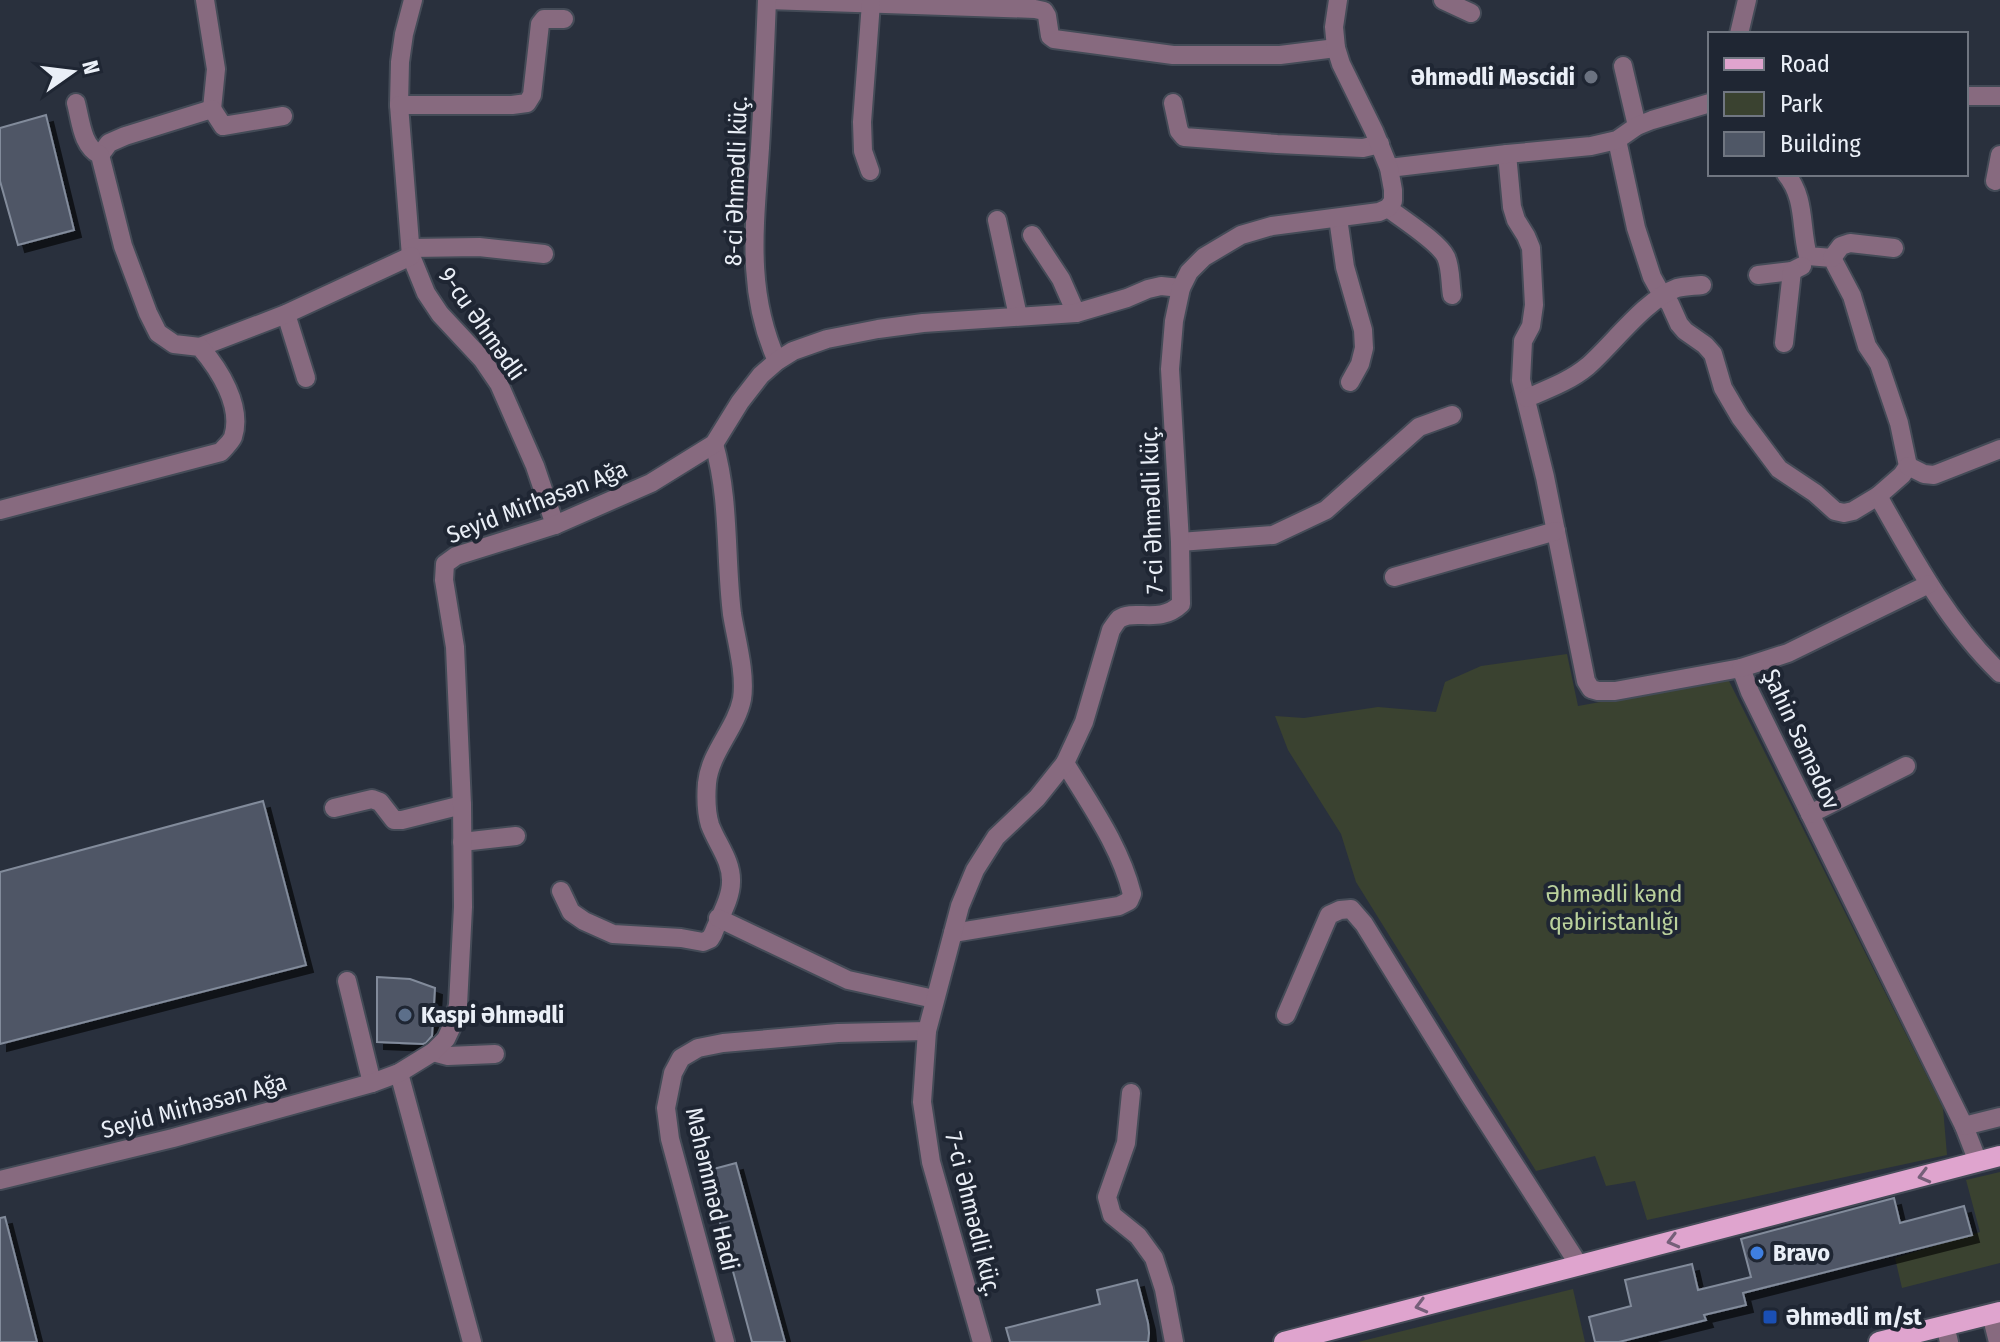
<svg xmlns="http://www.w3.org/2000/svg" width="2000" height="1342" viewBox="0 0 2000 1342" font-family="'Fira Sans Condensed',sans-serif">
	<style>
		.green { fill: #3a4230 }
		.building { fill: #4f5766; stroke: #828b9b; stroke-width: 2; filter: url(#shadow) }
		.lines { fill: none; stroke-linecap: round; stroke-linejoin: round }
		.minor-casing { stroke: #444b57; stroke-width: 22 }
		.major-casing { stroke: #444b57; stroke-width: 24 }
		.minor { stroke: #876a7f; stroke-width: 18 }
		.major { stroke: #dfa4ce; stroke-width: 20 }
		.oneway { stroke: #755f79 }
		.worship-dot { fill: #6b7280; stroke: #1f2633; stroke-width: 3 }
		.service-dot { fill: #5c6f8a; stroke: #1f2633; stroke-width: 3 }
		.shop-dot { fill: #3f7fe0; stroke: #1f2633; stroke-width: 3 }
		.transit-dot { fill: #1a4fb4; stroke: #1f2633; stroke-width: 3 }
		.labels { text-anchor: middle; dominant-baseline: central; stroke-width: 8; stroke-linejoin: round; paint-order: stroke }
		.poi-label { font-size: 24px; font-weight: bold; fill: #eaeff7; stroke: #1f2633; text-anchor: start }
		.street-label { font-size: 24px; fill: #eaeff7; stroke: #1f2633 }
		.park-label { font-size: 24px; fill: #bad19c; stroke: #1f2633 }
	</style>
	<defs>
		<filter id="shadow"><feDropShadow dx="7" dy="7" stdDeviation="0" flood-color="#0009"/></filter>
	</defs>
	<rect width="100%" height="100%" fill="#29303d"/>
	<!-- green -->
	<g class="green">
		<polygon points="1567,654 1578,706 1728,679 1943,1108 1947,1155 1647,1220 1635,1181 1606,1186 1595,1156 1536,1171 1356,882 1341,834 1288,750 1275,716 1304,718 1378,707 1436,712 1445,682 1481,666"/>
		<polygon points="2000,1172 2000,1263 1902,1288 1895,1258 1980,1232 1966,1180"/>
		<polygon points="1573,1289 1585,1342 1358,1342"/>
	</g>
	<!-- building -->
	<g class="building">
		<polygon points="46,115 74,230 18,245 0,181 0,128"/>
		<polygon points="263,801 306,965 0,1044 0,872"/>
		<polygon points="377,977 410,979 435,988 432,1036 426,1043 423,1044 377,1042"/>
		<polygon points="736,1163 785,1342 752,1342 706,1171"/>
		<polygon points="1894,1198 1900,1223 1964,1206 1972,1235 1743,1293 1746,1305 1704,1315 1706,1320 1619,1342 1595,1342 1589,1317 1631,1306 1625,1280 1692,1264 1698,1290 1751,1277 1741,1239"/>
		<polygon points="5,1217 37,1342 0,1342 0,1218"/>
		<polygon points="1137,1280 1148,1323 1149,1333 1148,1342 1010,1342 1006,1328 1100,1304 1097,1290"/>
	</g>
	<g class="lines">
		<defs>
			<g id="minor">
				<polyline points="205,0 216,69 212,109"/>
				<polyline points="413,0 404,34 400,62 399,105 411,256 426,293 440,314 482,359 499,384 535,466 555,525"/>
				<polyline points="767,0 1035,9 1044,11 1047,16 1050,36 1054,39 1173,55 1280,55 1336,48"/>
				<path d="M767,0C765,49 763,99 760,148C755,224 745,290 777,361"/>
				<polyline points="1443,0 1471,13"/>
				<polyline points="1739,34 1747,0"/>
				<polyline points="1623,66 1637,126"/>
				<polyline points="1966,96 2000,96"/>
				<polyline points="1173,103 1179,131 1184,137 1277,144 1363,148 1380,144"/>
				<polyline points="399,105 512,105 527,103 532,95 540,24 544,19 564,19"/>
				<polyline points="1617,140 1636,228 1652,277 1662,295 1670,304 1679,324 1685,331 1705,345 1713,354 1723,388 1740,417 1779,469 1815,493 1835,511 1844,513 1853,511 1878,496"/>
				<polyline points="1507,154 1512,207 1516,220 1526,236 1531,248 1534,305 1531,326 1523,341 1521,380 1545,477 1586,681 1591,689 1598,691 1615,691 1741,668 1750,692 1964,1126 1978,1162"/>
				<polyline points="100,155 109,143 125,136 212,109 223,126 283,116"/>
				<polyline points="1389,168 1507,154 1591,146 1617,140 1637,126 1652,120 1710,103"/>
				<polyline points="870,171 863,151 862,122 871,3"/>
				<path d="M1786,174C1806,198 1800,227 1808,256L1832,258L1852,296L1867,346L1879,364L1899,423L1908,466L1902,475L1878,496C1913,558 1948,623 2000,673"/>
				<polyline points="1995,181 2000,155"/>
				<path d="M1388,208C1402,219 1439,242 1446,257C1451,268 1450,283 1452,295"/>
				<polyline points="1338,218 1345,267 1363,330 1364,348 1360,364 1350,382"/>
				<polyline points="997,220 1018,316"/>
				<polyline points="1032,235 1061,279 1076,313"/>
				<polyline points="411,248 479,247 544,254"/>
				<polyline points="1832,258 1841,246 1850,243 1894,248"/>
				<polyline points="1758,275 1792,271 1802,266"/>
				<polyline points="286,314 306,378"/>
				<polyline points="1784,343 1792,271"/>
				<polyline points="200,347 286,314 411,256"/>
				<path d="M1527,398C1548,389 1570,381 1588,366C1613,344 1646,299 1677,288C1685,286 1694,286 1702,285"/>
				<polyline points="1908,466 1924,474 1934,475 2000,449"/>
				<path d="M0,510L221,452C225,447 231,442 233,437C243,406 219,369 200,347L174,344L158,333L148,313L123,246L100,155C82,146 81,122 76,103"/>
				<polyline points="1180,542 1273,535 1326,510 1419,427 1452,415"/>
				<polyline points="1394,577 1556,531"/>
				<polyline points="1741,668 1788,653 1929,584"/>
				<polyline points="334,808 372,799 380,802 394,820 402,820 462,805"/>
				<polyline points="1810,814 1906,766"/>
				<polyline points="462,842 516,836"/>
				<path d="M561,891L571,912L584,921L613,934L681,938L703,942L710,939L713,934C719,918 731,899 731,882C732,861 717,844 710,825C706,812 706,796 707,783C710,752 736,729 742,699C746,673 736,639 732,614C725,557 730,500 714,444"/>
				<polyline points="718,918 848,980 934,999"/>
				<path d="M953,933L1119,906L1129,901L1132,894C1120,846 1091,806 1065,763"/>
				<polyline points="347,981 372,1083"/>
				<polyline points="1286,1015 1329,915 1340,910 1351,909 1364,924 1469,1094 1579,1265"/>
				<polyline points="433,1052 448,1056 495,1054"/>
				<polyline points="399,1073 472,1342"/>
				<polyline points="1131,1093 1126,1143 1107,1197 1112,1215 1138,1236 1154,1258 1164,1289 1174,1342"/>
				<polyline points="1964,1126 2000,1117"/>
				<polyline points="0,1180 173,1138 372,1083 399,1073 433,1052 446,1039 453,1024 458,1005 463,907 462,805 455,647 444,580 445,564 456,556 555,525 651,483 714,444 740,402 761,375 777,361 793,351 827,339 878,329 923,323 1076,313 1127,298 1148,289 1161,286 1181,288"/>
				<polyline points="1991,1314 1998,1342"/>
				<polyline points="1945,1325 1949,1342"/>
				<polyline points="725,1342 670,1139 666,1108 673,1073 681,1058 698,1048 723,1043 838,1033 927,1031"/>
				<path d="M982,1342L931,1162L922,1102L927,1031L960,906L975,870L996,837L1037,798L1065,763L1084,722L1111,630C1113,627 1117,621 1119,619C1135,608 1159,625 1181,604L1180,542L1170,369L1174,321L1181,288L1189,272L1204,257L1241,235L1272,226L1379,212L1388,208L1393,201V190L1389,168L1374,131L1341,64L1336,48L1334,27L1338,0"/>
			</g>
			<g id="major">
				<polyline points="1284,1342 2000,1156"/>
				<polyline points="1879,1342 2000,1312"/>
			</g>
		</defs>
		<!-- minor casing -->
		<use href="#minor" class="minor-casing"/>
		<!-- major casing -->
		<use href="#major" class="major-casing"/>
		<!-- minor -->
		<use href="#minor" class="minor"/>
		<!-- major -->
		<use href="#major" class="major"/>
	</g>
	<!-- one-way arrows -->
	<defs><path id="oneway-chevron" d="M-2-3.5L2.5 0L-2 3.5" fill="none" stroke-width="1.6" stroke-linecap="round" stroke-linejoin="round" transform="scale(2)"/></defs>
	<g class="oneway">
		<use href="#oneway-chevron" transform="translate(1924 1176) rotate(165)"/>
		<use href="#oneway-chevron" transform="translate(1673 1241) rotate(165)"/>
		<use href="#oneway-chevron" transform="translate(1421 1306) rotate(165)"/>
	</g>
	<!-- markers -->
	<circle class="worship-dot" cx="1591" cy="77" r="8"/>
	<circle class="service-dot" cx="405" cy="1015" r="8"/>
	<circle class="shop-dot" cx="1757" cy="1253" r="8"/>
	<rect class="transit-dot" x="1762" y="1309" width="16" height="16" rx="4"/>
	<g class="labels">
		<!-- poi labels -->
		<g class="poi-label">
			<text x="1575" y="77" text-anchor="end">Әhmәdli Mәscidi</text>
			<text x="421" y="1015">Kaspi Əhmədli</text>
			<text x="1773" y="1253">Bravo</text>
			<text x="1786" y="1317">Əhmədli m/st</text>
		</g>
		<!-- street labels -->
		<g class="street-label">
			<text transform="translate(736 181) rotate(-88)">8-ci Əhmədli küç.</text>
			<text transform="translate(482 324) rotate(55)">9-cu Əhmədli</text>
			<text transform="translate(537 502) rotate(-21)">Seyid Mirhəsən Ağa</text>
			<text transform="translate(1152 510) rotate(-92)">7-ci Əhmədli küç.</text>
			<text transform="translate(1801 739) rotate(65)">Şahin Səmədov</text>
			<text transform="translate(194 1106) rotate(-15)">Seyid Mirhəsən Ağa</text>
			<text transform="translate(712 1189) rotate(77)">Məhəmməd Hadi</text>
			<text transform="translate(973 1214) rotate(76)">7-ci Əhmədli küç.</text>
		</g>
		<!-- park labels -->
		<g class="park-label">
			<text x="1614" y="894">Əhmədli kənd<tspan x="1614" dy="28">qəbiristanlığı</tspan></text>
		</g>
	</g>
	<!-- legend -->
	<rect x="1708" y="32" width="260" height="144" fill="#1f2633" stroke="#707681" stroke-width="2"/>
	<rect x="1724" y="58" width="40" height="12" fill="#dfa4ce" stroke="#707681" stroke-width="2"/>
	<text x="1780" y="72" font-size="24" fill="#eaeff7">Road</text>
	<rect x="1724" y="92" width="40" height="24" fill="#3a4230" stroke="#707681" stroke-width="2"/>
	<text x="1780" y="112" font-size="24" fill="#eaeff7">Park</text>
	<rect x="1724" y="132" width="40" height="24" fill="#4f5766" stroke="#707681" stroke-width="2"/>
	<text x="1780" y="152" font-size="24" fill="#eaeff7">Building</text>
	<!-- north arrow -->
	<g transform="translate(72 72) rotate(76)" stroke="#1f2633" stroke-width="6" paint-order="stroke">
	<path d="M0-6L14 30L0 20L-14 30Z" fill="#eaeff7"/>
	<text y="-12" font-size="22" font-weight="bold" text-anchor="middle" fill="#eaeff7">N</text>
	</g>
</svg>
